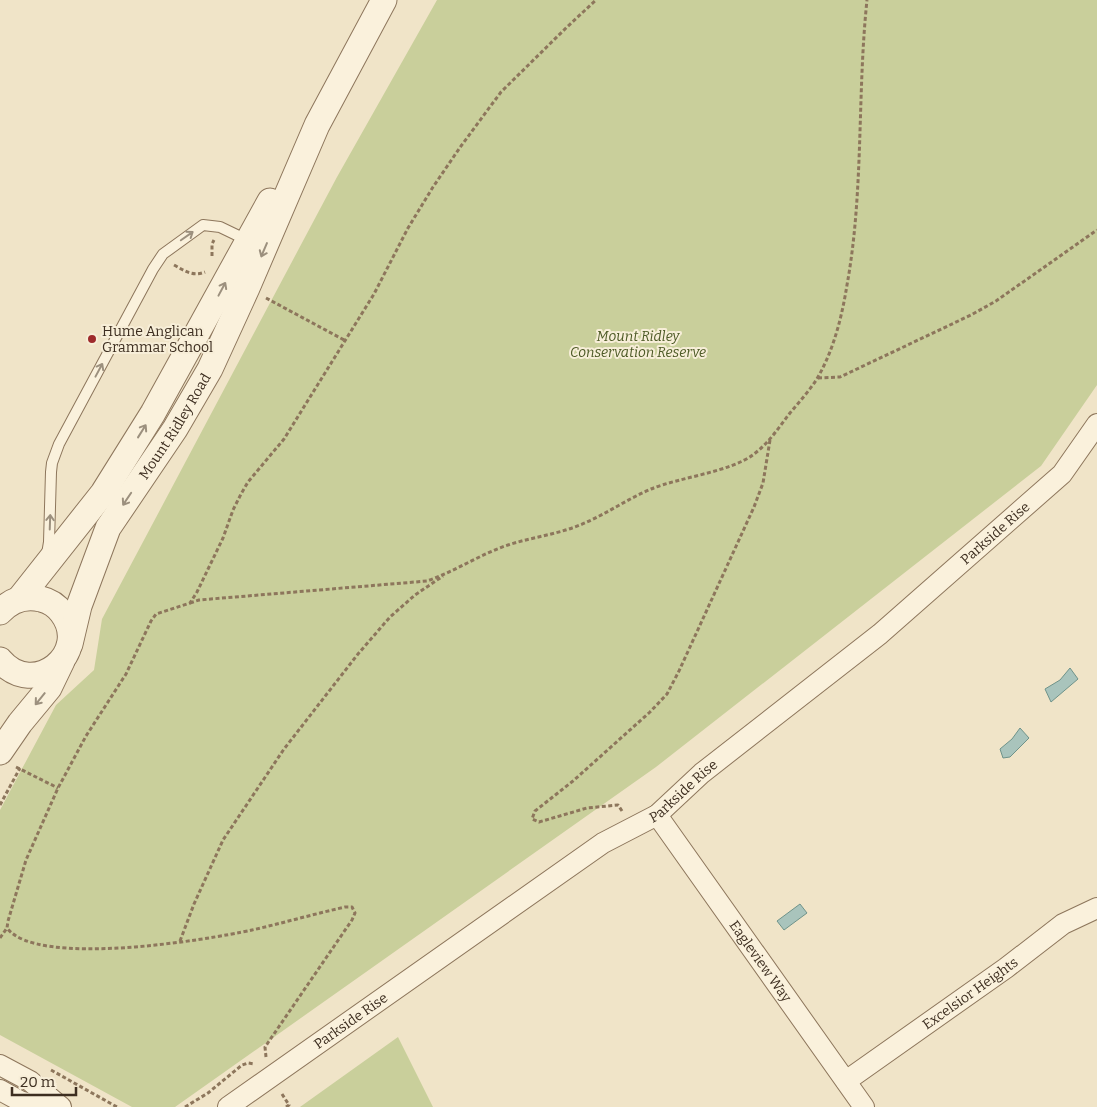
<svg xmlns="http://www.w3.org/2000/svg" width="1097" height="1107" viewBox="0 0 1097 1107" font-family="Bitter,serif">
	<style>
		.green { fill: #c9cf9b }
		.water { fill: #a9c4bc; stroke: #6f938a }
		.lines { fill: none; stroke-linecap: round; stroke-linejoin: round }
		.service-casing { stroke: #8d765c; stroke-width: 12 }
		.minor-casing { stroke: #8d765c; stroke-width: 22 }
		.tertiary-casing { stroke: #8d765c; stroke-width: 27 }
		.path { stroke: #8d765c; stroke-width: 3; stroke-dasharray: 4 2.5; stroke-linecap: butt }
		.service { stroke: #faf1dc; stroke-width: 10 }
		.minor { stroke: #faf1dc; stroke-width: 20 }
		.tertiary { stroke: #faf1dc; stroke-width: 25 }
		.oneway { stroke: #9c907e }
		.poi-dot { fill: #9e2a2b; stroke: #f7eed8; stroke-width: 2 }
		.labels { text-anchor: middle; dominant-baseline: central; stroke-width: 4; stroke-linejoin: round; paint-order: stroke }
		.poi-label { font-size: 14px; fill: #3d2e20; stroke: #f7eed8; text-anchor: start }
		.park-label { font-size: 14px; font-style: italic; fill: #4d5a26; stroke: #f7eed8 }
		.street-label { font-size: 14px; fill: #3d2e20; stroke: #f7eed8 }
	</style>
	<rect width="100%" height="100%" fill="#f0e4c8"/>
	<!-- green -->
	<g class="green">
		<polygon points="437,0 1097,0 1097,385 1041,466 656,767 175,1107 132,1107 0,1035 0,810 56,705 94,670 102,619 337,177"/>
		<polygon points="398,1037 433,1107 300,1107"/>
	</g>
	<!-- water -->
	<g class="water">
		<polygon points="1070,668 1078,679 1051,702 1045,689 1060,680"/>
		<polygon points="1020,728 1029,738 1010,757 1003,758 1000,749 1012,739"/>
		<polygon points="800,904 807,913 784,930 777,921"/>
	</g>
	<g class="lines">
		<defs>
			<polyline id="service" points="47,554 49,542 51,472 52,463 59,444 153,269 163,254 203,225 220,227 247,240"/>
			<g id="minor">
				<path id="s1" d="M657,815L864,1107"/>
				<polyline points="0,1065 30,1081 61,1107"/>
				<path id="s2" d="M846,1081L1006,968L1063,924L1097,908"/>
				<polyline points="0,1090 20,1101 41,1107"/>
				<path id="s3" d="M228,1107L603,843L657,815L702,773L880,634L1062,474L1097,424"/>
			</g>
			<g id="tertiary">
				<polyline points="20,598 103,493 153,413 270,201"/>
				<path d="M0,612C11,600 25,595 41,599C50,601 57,606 62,613C92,653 34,700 0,660"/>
				<path id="s4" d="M70,644L79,606L108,528L175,429L210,369L247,288L317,125L384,0"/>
				<polyline points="0,752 20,723 49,688 62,661"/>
			</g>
		</defs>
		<!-- service casing -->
		<use href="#service" class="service-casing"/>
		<!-- minor casing -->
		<use href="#minor" class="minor-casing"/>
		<!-- tertiary casing -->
		<use href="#tertiary" class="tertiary-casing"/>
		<!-- path -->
		<g class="path">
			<polyline points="212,256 212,244 214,240"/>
			<path d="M174,265C185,271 193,277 205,272"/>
			<polyline points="266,298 346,341"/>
			<polyline points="818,378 840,377 971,315 996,301 1097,230"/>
			<path d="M190,603L199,600L427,581C456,571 482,553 511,544C534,537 558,534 580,525C605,515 627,499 651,489C680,477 731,472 754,454C769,443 779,427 790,413C800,401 811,389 818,377C834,349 842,316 847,285C864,191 857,95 867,0"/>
			<polyline points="16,767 58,788"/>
			<polyline points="0,805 20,768"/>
			<polyline points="622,811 618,805 587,808 539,822 532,819 535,811 573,781 650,712 667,694 679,671 754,507 763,483 770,440"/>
			<polyline points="0,938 7,928"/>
			<polyline points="180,941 194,904 223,840 284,749 358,654 390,617 415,595 443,576"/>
			<path d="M266,1057L265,1047L352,920L355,913L352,907H345C314,914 283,923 252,930C206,940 37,968 7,928L8,921L26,860L58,788L86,736L126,674L151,621L156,614L190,603L197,592L223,538L233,510L241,494L248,482L284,439L374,294L408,228L433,187L461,146L501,92L567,27L596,0"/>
			<polyline points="51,1070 117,1107"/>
			<polyline points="282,1094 289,1105 286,1107"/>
			<polyline points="185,1107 208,1093 242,1065 248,1063 255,1064"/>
		</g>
		<!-- service -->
		<use href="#service" class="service"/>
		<!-- minor -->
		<use href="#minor" class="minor"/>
		<!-- tertiary -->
		<use href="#tertiary" class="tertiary"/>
	</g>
	<!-- one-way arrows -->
	<defs><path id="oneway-shaft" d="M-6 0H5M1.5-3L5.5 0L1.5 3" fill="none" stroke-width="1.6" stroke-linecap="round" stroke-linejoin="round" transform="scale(1.25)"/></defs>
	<g class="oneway">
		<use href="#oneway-shaft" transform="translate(187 236) rotate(-35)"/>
		<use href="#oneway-shaft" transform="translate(264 250) rotate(113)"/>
		<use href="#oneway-shaft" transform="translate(222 289) rotate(-62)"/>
		<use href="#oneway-shaft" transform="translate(99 370) rotate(-62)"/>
		<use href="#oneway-shaft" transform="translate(142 431) rotate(-58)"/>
		<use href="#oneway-shaft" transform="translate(127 499) rotate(124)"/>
		<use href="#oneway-shaft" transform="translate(50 522) rotate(-88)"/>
		<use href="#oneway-shaft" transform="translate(40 699) rotate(129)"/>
	</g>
	<!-- markers -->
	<circle class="poi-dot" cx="92" cy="339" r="5"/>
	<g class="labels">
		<!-- poi labels -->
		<g class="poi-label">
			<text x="102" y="331">Hume Anglican<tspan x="102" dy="16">Grammar School</tspan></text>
		</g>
		<!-- park labels -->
		<g class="park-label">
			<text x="638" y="336">Mount Ridley<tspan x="638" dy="16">Conservation Reserve</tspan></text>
		</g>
		<!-- street labels -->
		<g class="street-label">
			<text stroke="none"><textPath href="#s4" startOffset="244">Mount Ridley Road</textPath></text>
			<text stroke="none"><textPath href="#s3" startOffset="960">Parkside Rise</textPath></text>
			<text stroke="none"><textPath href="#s3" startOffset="555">Parkside Rise</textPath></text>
			<text stroke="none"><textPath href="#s1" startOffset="179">Eagleview Way</textPath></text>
			<text stroke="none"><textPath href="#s2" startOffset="152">Excelsior Heights</textPath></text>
			<text stroke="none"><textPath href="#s3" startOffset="150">Parkside Rise</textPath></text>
		</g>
	</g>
	<!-- scale -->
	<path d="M12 1087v8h64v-8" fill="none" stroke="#3d2e20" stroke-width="2.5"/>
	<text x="20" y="1087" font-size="15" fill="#3d2e20" stroke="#f7eed8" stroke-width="4" paint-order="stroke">20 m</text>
</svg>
